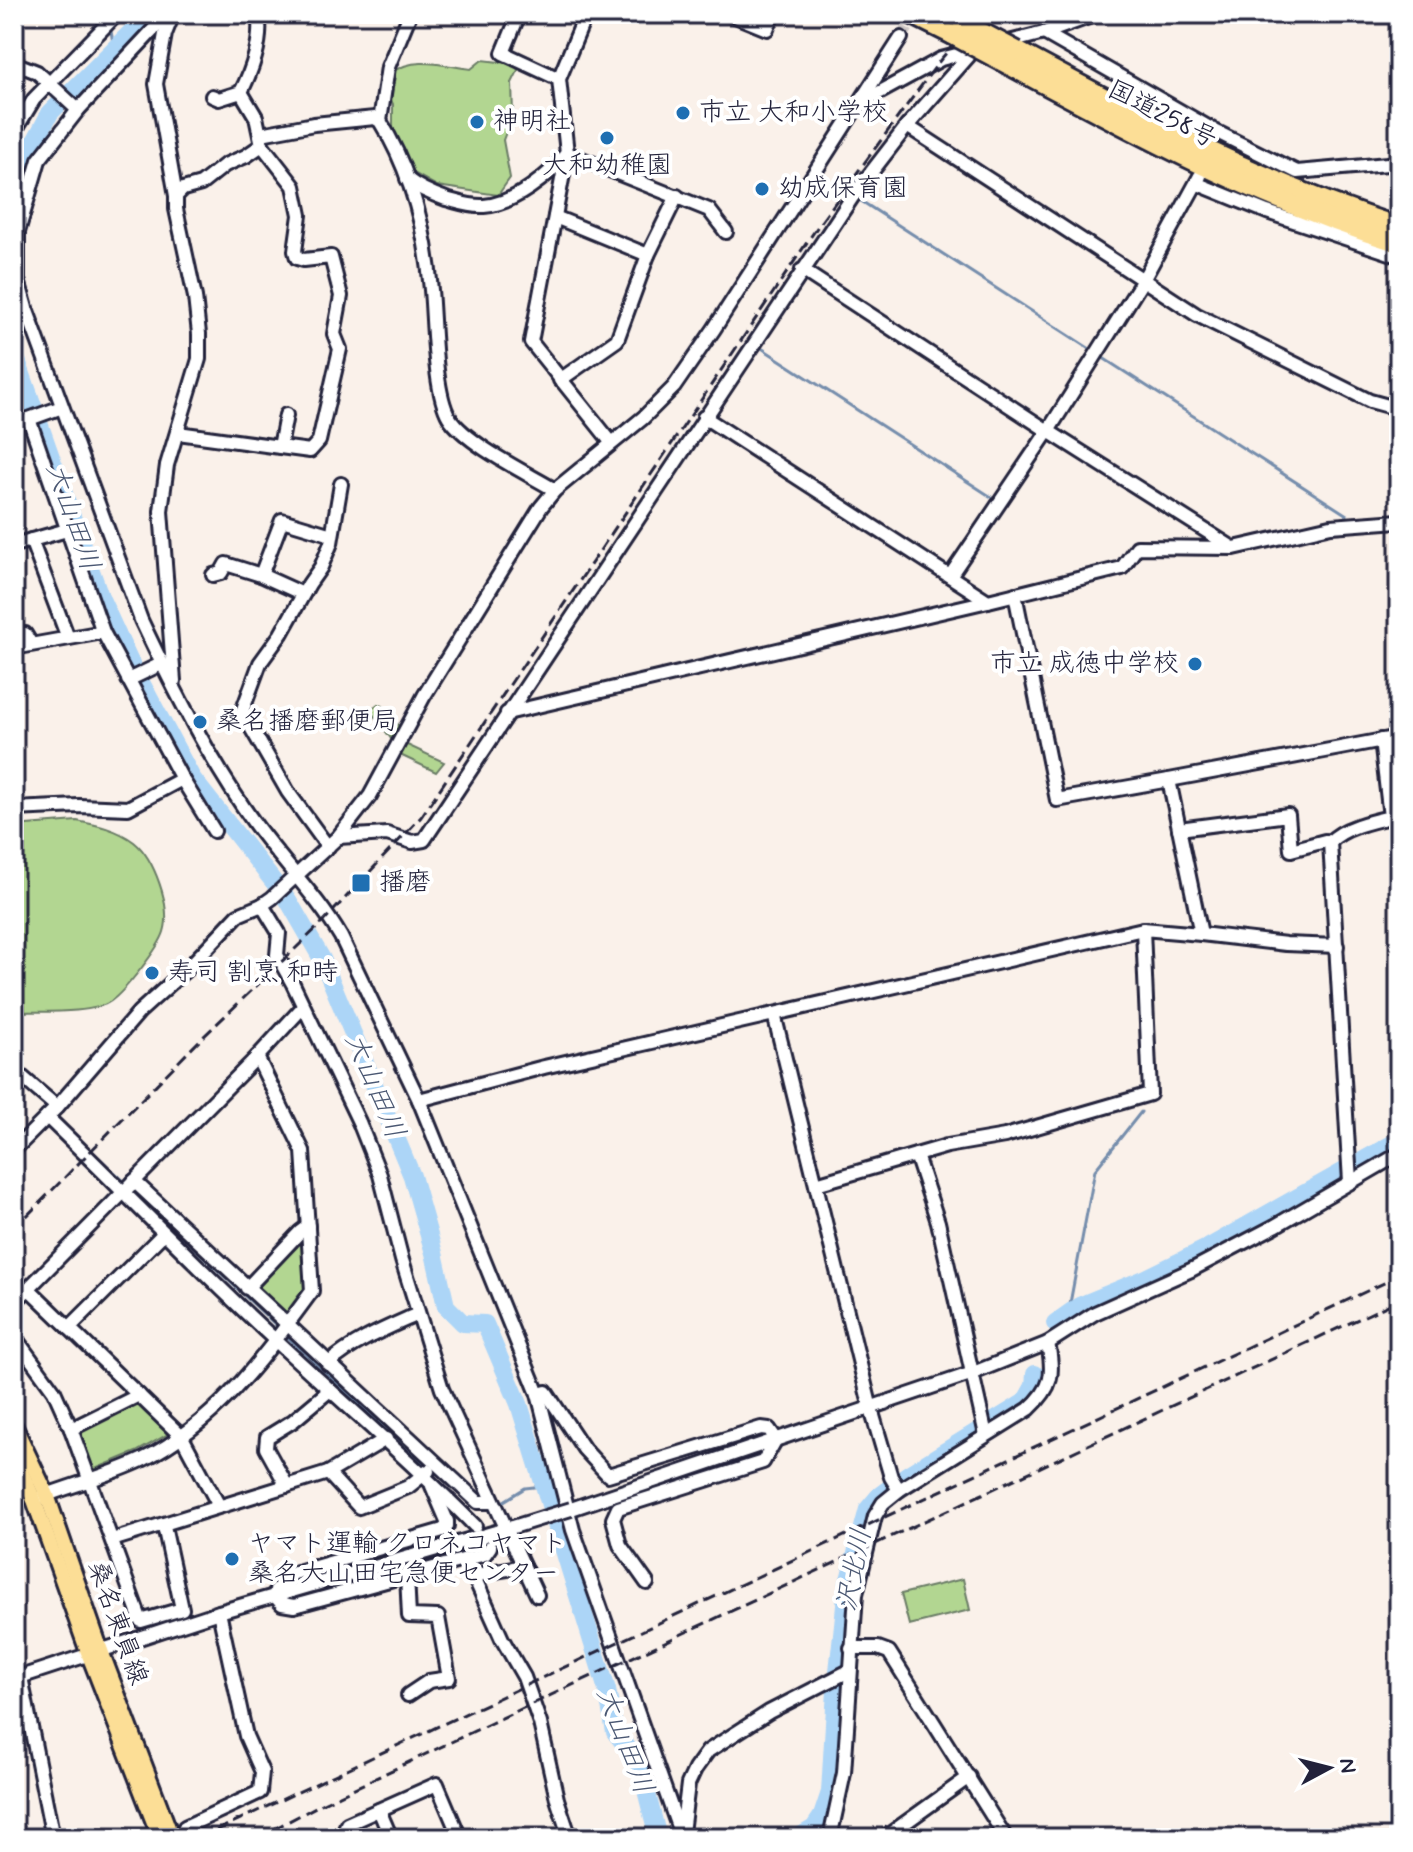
<svg xmlns="http://www.w3.org/2000/svg" width="1413" height="1852" viewBox="0 0 1413 1852" font-family="Mynerve,'Klee One',sans-serif">
	<style>
		.green { fill: #b2d691; stroke: #6a7c66; stroke-width: 2 }
		.lines { fill: none; stroke-linecap: round; stroke-linejoin: round }
		.stream { stroke: #758dac; stroke-width: 3 }
		.river { stroke: #acd5f7; stroke-width: 18 }
		.minor-tunnel { stroke: #cfc8c7; stroke-width: 12; stroke-dasharray: 12 6; stroke-linecap: butt }
		.minor-casing { stroke: #22223b; stroke-width: 18 }
		.major-casing { stroke: #22223b; stroke-width: 20 }
		.highway-casing { stroke: #22223b; stroke-width: 24 }
		.minor { stroke: #fff; stroke-width: 12 }
		.major { stroke: #fcde96; stroke-width: 14 }
		.highway { stroke: #fcde96; stroke-width: 18 }
		.rail { stroke: #22223b; stroke-width: 3; stroke-dasharray: 12 6; stroke-linecap: butt }
		.minor-bridge-casing { stroke: #22223b; stroke-width: 18; stroke-linecap: butt }
		.highway-bridge-casing { stroke: #22223b; stroke-width: 24; stroke-linecap: butt }
		.minor-bridge { stroke: #fff; stroke-width: 12 }
		.highway-bridge { stroke: #fcde96; stroke-width: 18 }
		.poi-dot { fill: #1f6fb2; stroke: #fff; stroke-width: 3 }
		.labels { text-anchor: middle; dominant-baseline: central; stroke-width: 8; stroke-linejoin: round; paint-order: stroke }
		.poi-label { font-size: 26px; fill: #22223b; stroke: #fff; text-anchor: start }
		.street-label { font-size: 26px; fill: #22223b; stroke: #fff }
		.water-label { font-size: 28px; font-style: italic; fill: #4b5873; stroke: #fff }
	</style>
	<rect width="100%" height="100%" fill="#faf1ea"/>
	<filter id="ink" filterUnits="userSpaceOnUse"><feTurbulence type="fractalNoise" baseFrequency=".0125" numOctaves="2"/><feDisplacementMap in="SourceGraphic" scale="16" xChannelSelector="R" yChannelSelector="G"/><feConvolveMatrix kernelMatrix="1 2 1 2 8 2 1 2 1" color-interpolation-filters="sRGB"/></filter>
	<g filter="url(#ink)">
		<!-- green -->
		<g class="green">
			<path d="M482,60L516,64L518,71L512,83L513,114L503,140L510,178L498,195L437,186L414,173L393,131V104L387,92L391,73C415,55 444,66 471,69Z"/>
			<polygon points="378,704 383,706 399,726 392,740 370,710"/>
			<polygon points="405,744 444,762 436,772 398,754"/>
			<path d="M77,821C97,825 117,829 134,842C154,858 172,907 164,932C159,948 125,991 111,1001C92,1015 38,1011 14,1012V826Z"/>
			<polygon points="299,1239 304,1241 308,1288 288,1316 255,1294 256,1286"/>
			<polygon points="135,1403 140,1403 170,1431 168,1434 136,1452 95,1469 89,1468 78,1434 80,1431"/>
			<polygon points="963,1579 970,1610 909,1625 901,1594"/>
		</g>
		<g class="lines">
			<!-- stream -->
			<g class="stream">
				<polyline points="110,25 114,49"/>
				<polyline points="858,199 1090,349"/>
				<polyline points="763,349 996,500"/>
				<polyline points="1100,356 1347,515"/>
				<polyline points="59,1120 126,1183"/>
				<polyline points="132,1189 280,1329"/>
				<polyline points="1068,1314 1095,1170 1141,1112"/>
				<polyline points="285,1335 424,1464"/>
				<polyline points="504,1501 525,1488 543,1486"/>
			</g>
			<!-- river -->
			<g class="river">
				<polyline points="14,181 50,113 149,14"/>
				<polyline points="14,352 101,599 129,660 192,778 288,900 322,959 412,1176 434,1253 446,1306 463,1323 485,1324 519,1404 607,1690 615,1732 639,1762 658,1838"/>
				<polyline points="1055,1323 1079,1306 1144,1279 1209,1247 1399,1140"/>
				<polyline points="797,1838 814,1828 822,1816 830,1792 836,1690 847,1587 868,1509 879,1496 907,1475 1025,1402 1034,1386 1035,1374"/>
			</g>
			<!-- minor-tunnel -->
			<polyline class="minor-tunnel" points="901,38 917,14"/>
			<defs>
				<g id="minor">
					<path d="M168,14L78,110L39,160L18,232V280L26,308L141,620C174,690 210,761 255,824C283,863 317,896 341,937L419,1100L538,1394L573,1530L682,1838"/>
					<polyline points="173,14 165,34 156,84 176,196"/>
					<polyline points="519,14 503,53 559,79"/>
					<polyline points="586,14 559,79 567,153 531,342 611,442"/>
					<polyline points="730,14 767,29 773,14"/>
					<polyline points="1044,33 1215,131 1297,172 1399,163"/>
					<polyline points="1001,44 1044,33 1097,14"/>
					<polyline points="14,63 37,72 78,110"/>
					<polyline points="241,92 256,117 262,145 294,186 300,215 295,251 297,258 304,260 331,257 341,296 334,334 340,349 319,441 310,451 280,447"/>
					<path d="M212,96L219,99L241,92C252,70 263,39 258,14"/>
					<polyline points="862,102 941,59 972,51"/>
					<polyline points="380,121 388,67 410,14"/>
					<polyline points="907,126 1197,315 1370,401 1399,409"/>
					<polyline points="14,132 34,99 117,14"/>
					<path d="M261,134L314,124L375,118L380,121C411,171 426,232 431,290C434,321 434,392 449,417C466,444 527,473 555,490"/>
					<path d="M407,179C418,188 432,194 446,199C458,202 471,207 484,206C514,204 549,176 567,153L709,210L726,232"/>
					<polyline points="1198,184 1267,212 1399,256"/>
					<polyline points="555,217 648,255"/>
					<polyline points="802,270 1048,431 1233,548"/>
					<polyline points="560,380 617,340 648,255 677,196"/>
					<polyline points="62,407 29,419 103,632 182,779 214,831"/>
					<polyline points="704,417 988,601 1122,568 1137,547 1234,548 1331,526 1399,521"/>
					<polyline points="178,433 280,447 286,415"/>
					<polyline points="31,540 68,638"/>
					<polyline points="14,545 67,530"/>
					<polyline points="213,575 221,573 226,564 261,575 303,594"/>
					<polyline points="261,575 282,520 332,535"/>
					<polyline points="950,576 1048,431 1143,280 1200,176"/>
					<polyline points="14,636 25,634 31,644"/>
					<polyline points="14,648 103,632"/>
					<polyline points="128,680 161,664"/>
					<polyline points="174,681 161,511 167,465 199,359 199,334 195,297 176,209 176,196 183,189 201,184 225,165 246,156 262,145"/>
					<polyline points="507,713 988,601"/>
					<polyline points="1381,740 1390,817"/>
					<polyline points="1169,780 1399,737"/>
					<polyline points="14,809 79,806 128,808 182,779"/>
					<polyline points="1179,829 1288,815 1291,850 1325,841 1330,842"/>
					<polyline points="338,837 387,834 412,842 424,840 853,196 907,126 973,51"/>
					<polyline points="328,847 288,792 242,712 260,663 281,634 309,584 321,567 331,543 341,484"/>
					<polyline points="262,905 279,933 277,955 293,984 359,1122 380,1175 402,1260 442,1389 537,1595"/>
					<polyline points="1201,934 1286,944 1337,946"/>
					<polyline points="774,1014 871,1409 891,1477 899,1490 883,1503 875,1516 856,1594 844,1773 830,1838"/>
					<polyline points="14,1070 57,1107"/>
					<polyline points="419,1100 544,1067 1143,929"/>
					<path d="M47,1117C123,1190 196,1267 274,1339C341,1401 410,1460 475,1526"/>
					<polyline points="14,1150 57,1107 139,1012 190,966 238,915 262,905 272,898 338,837 370,796 424,696 541,507 555,490 643,418 674,387 714,329 901,38"/>
					<polyline points="916,1155 938,1222 986,1435"/>
					<polyline points="134,1181 478,1502 493,1502"/>
					<path d="M1350,1182L1330,842C1344,826 1378,820 1399,815"/>
					<polyline points="816,1184 947,1146 1005,1136 1150,1094 1143,929 1201,934 1169,780 1057,800 1015,594"/>
					<polyline points="247,1288 300,1232 308,1226"/>
					<polyline points="29,1289 182,1437 219,1506"/>
					<polyline points="14,1303 257,1057 303,1007"/>
					<polyline points="69,1328 163,1234"/>
					<polyline points="14,1336 54,1391 71,1429 141,1621 182,1609 164,1526"/>
					<path d="M328,1364C354,1341 387,1328 418,1314"/>
					<polyline points="538,1394 546,1392 584,1449 608,1475 761,1428 769,1429 776,1439 763,1462 618,1508 613,1519 620,1545 647,1583"/>
					<polyline points="71,1429 139,1395"/>
					<polyline points="328,1473 359,1507 408,1487 428,1471"/>
					<polyline points="287,1486 266,1448 267,1437 293,1421 330,1390"/>
					<polyline points="432,1486 447,1521 447,1526 443,1530 291,1574 276,1590 275,1596 282,1604 294,1606 485,1554 490,1547"/>
					<path d="M899,1490L1029,1409C1053,1387 1054,1374 1048,1343"/>
					<path d="M41,1497C75,1484 111,1475 144,1459C218,1422 264,1356 312,1291L303,1151L257,1057"/>
					<polyline points="571,1509 973,1373 1048,1343 1095,1313 1191,1270 1275,1226 1399,1154"/>
					<polyline points="112,1540 328,1473 386,1439"/>
					<polyline points="466,1559 502,1639 524,1677 540,1723 557,1799 570,1838"/>
					<polyline points="407,1575 409,1616 438,1617 449,1678 429,1681 408,1695"/>
					<path d="M475,1577C490,1569 506,1572 522,1565"/>
					<polyline points="851,1648 878,1648 889,1652 1006,1838"/>
					<polyline points="21,1677 53,1838"/>
					<polyline points="14,1679 219,1612 513,1527"/>
					<polyline points="379,1810 391,1838"/>
					<polyline points="185,1827 260,1792 262,1772 246,1736 219,1612"/>
					<polyline points="682,1833 688,1784 695,1769 708,1751 769,1712 849,1671"/>
					<polyline points="341,1838 347,1824 437,1784 460,1838"/>
					<polyline points="884,1838 969,1777"/>
				</g>
				<g id="major">
					<polyline points="14,1425 47,1495 101,1651 172,1838"/>
					<polyline points="14,1456 34,1500 89,1655 160,1838"/>
				</g>
				<g id="highway">
					<polyline points="911,14 953,35"/>
					<path d="M1017,51C1141,118 1264,184 1399,227"/>
					<path d="M1009,65C1135,133 1262,201 1399,243"/>
				</g>
			</defs>
			<!-- minor casing -->
			<use href="#minor" class="minor-casing"/>
			<!-- major casing -->
			<use href="#major" class="major-casing"/>
			<!-- highway casing -->
			<use href="#highway" class="highway-casing"/>
			<!-- minor -->
			<use href="#minor" class="minor"/>
			<!-- major -->
			<use href="#major" class="major"/>
			<!-- highway -->
			<use href="#highway" class="highway"/>
			<!-- rail -->
			<g class="rail">
				<polyline points="14,1229 200,1040 321,924 421,817 820,223 941,59 953,45 994,14"/>
				<polyline points="200,1838 1399,1276"/>
				<polyline points="257,1838 323,1803 491,1723 1399,1300"/>
			</g>
			<defs>
				<polyline id="minor-bridge" points="513,1527 571,1509"/>
				<g id="highway-bridge">
					<polyline points="962,22 1017,51"/>
					<polyline points="953,35 1009,65"/>
				</g>
			</defs>
			<!-- minor-bridge casing -->
			<use href="#minor-bridge" class="minor-bridge-casing"/>
			<!-- highway-bridge casing -->
			<use href="#highway-bridge" class="highway-bridge-casing"/>
			<!-- minor-bridge -->
			<use href="#minor-bridge" class="minor-bridge"/>
			<!-- highway-bridge -->
			<use href="#highway-bridge" class="highway-bridge"/>
		</g>
	</g>
	<!-- markers -->
	<g class="poi-dot">
		<circle cx="683" cy="113" r="8"/>
		<circle cx="477" cy="122" r="8"/>
		<circle cx="607" cy="138" r="8"/>
		<circle cx="762" cy="189" r="8"/>
		<circle cx="1195" cy="664" r="8"/>
		<circle cx="200" cy="722" r="8"/>
		<rect x="351" y="873" width="20" height="20" rx="4"/>
		<circle cx="152" cy="973" r="8"/>
		<circle cx="232" cy="1559" r="8"/>
	</g>
	<g class="labels">
		<!-- poi labels -->
		<g class="poi-label">
			<text x="699" y="113">市立 大和小学校</text>
			<text x="493" y="122">神明社</text>
			<text x="607" y="166" text-anchor="middle">大和幼稚園</text>
			<text x="778" y="189">幼成保育園</text>
			<text x="1179" y="664" text-anchor="end">市立 成徳中学校</text>
			<text x="216" y="722">桑名播磨郵便局</text>
			<text x="379" y="883">播磨</text>
			<text x="168" y="973">寿司 割烹 和時</text>
			<text x="248" y="1544">ヤマト運輸 クロネコヤマト<tspan x="248" dy="30">桑名大山田宅急便センター</tspan></text>
		</g>
		<!-- street labels -->
		<g class="street-label">
			<text transform="translate(1162 115) rotate(27)">国道258号</text>
			<text transform="translate(117 1623) rotate(70)">桑名東員線</text>
		</g>
		<!-- water labels -->
		<g class="water-label">
			<text transform="translate(72 517) rotate(71)">大山田川</text>
			<text transform="translate(374 1086) rotate(67)">大山田川</text>
			<text transform="translate(855 1570) rotate(-79)">沢北川</text>
			<text transform="translate(624 1741) rotate(69)">大山田川</text>
		</g>
	</g>
	<!-- margin -->
	<rect width="1413" height="1852" fill="none" stroke="#fff" stroke-width="48"/>
	<rect x="24" y="24" width="1365" height="1804" fill="none" stroke="#22223b" stroke-width="3" filter="url(#ink)"/>
	<!-- north arrow -->
	<g transform="translate(1329 1768) rotate(83)" stroke="#ffffff" stroke-width="6" paint-order="stroke">
	<path d="M0-6L14 30L0 20L-14 30Z" fill="#22223b"/>
	<text y="-12" font-size="22" font-weight="bold" text-anchor="middle" fill="#22223b">N</text>
	</g>
</svg>
